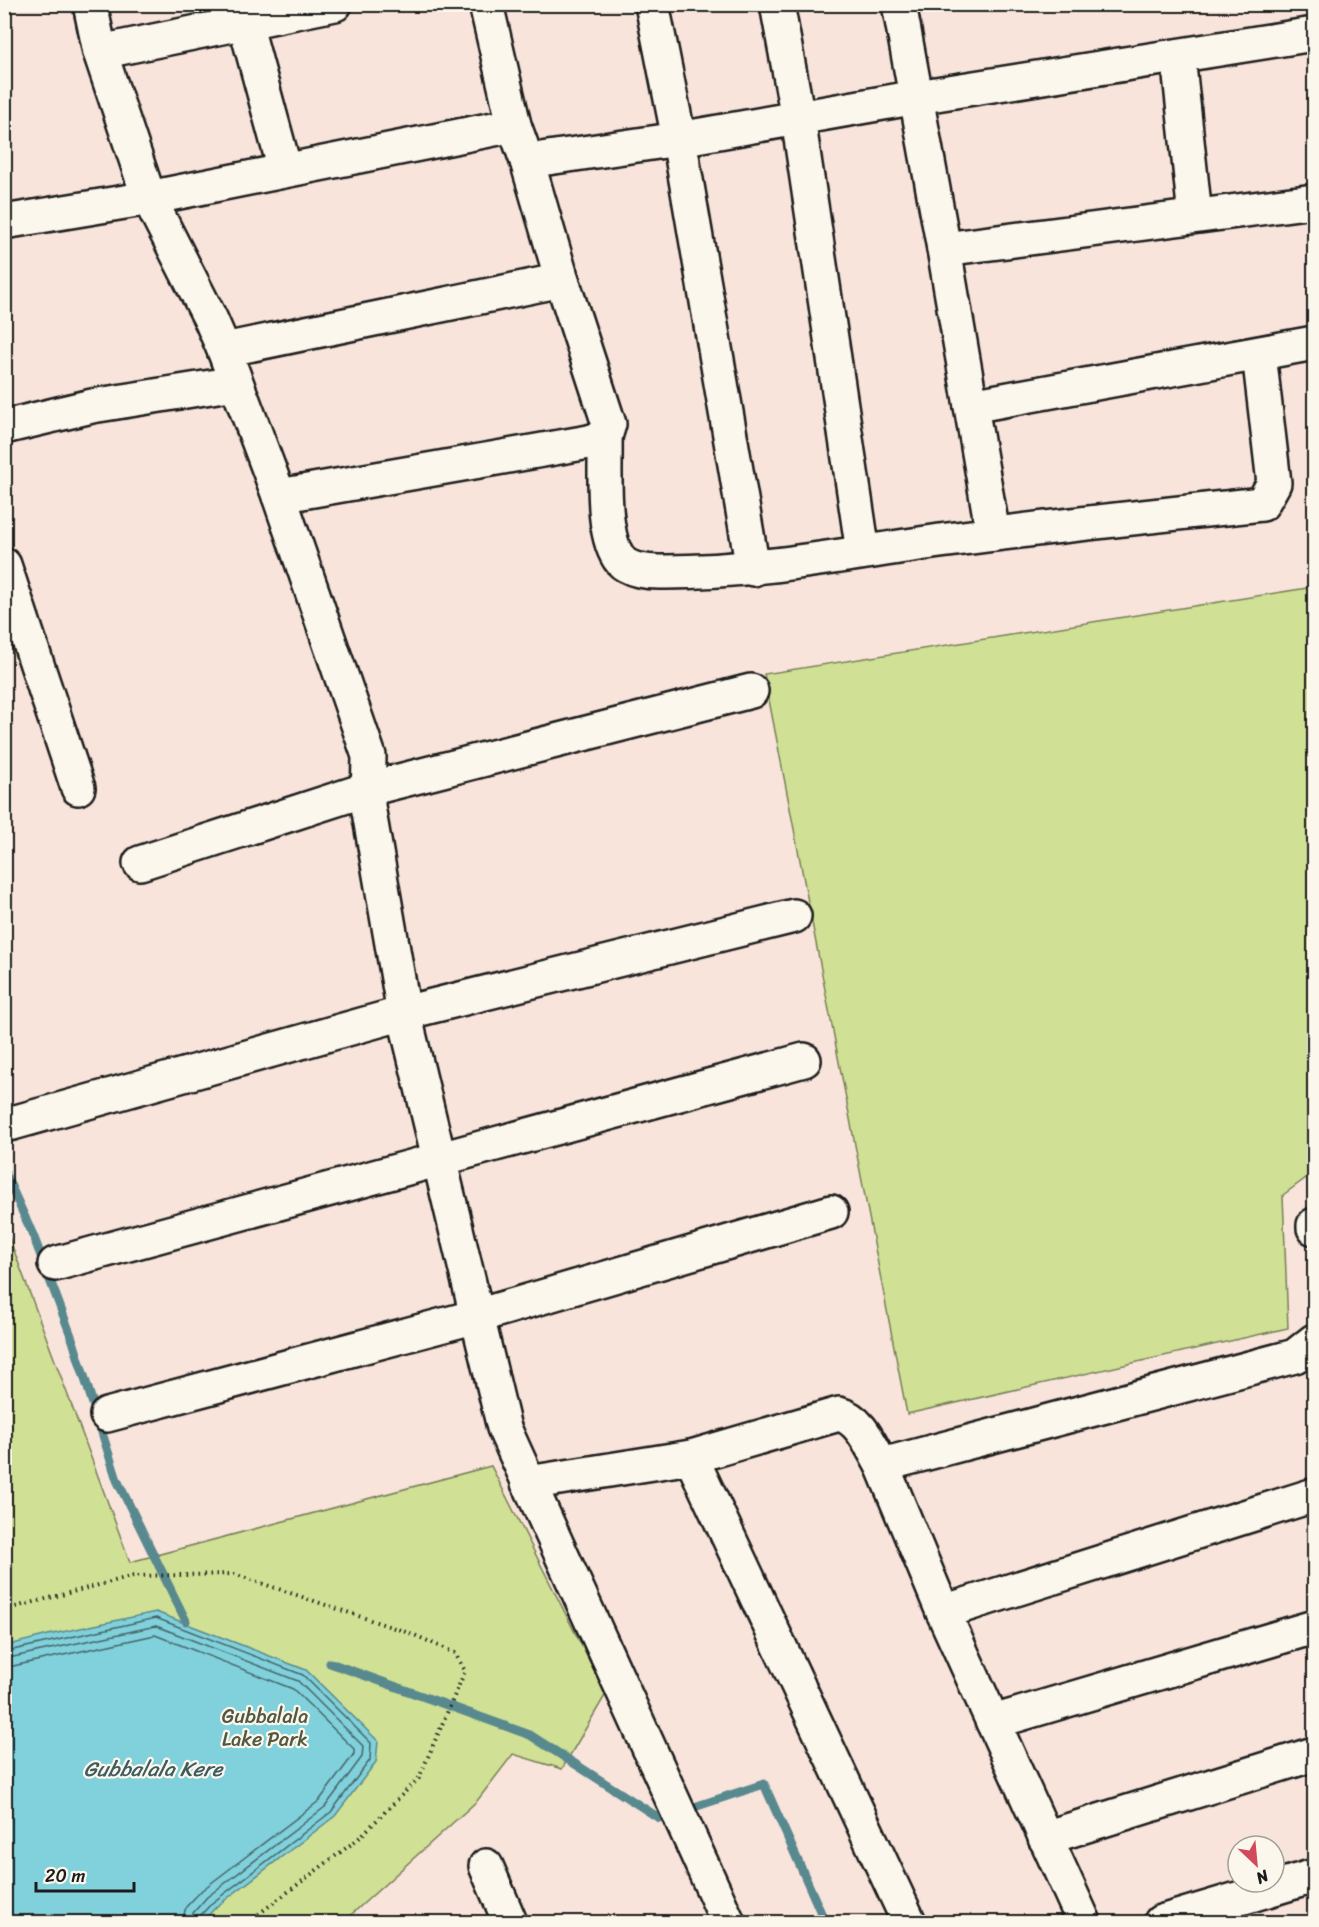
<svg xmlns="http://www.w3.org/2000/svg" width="1319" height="1927" viewBox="0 0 1319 1927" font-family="Sriracha,sans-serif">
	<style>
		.green { fill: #d0e094; stroke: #767e58; stroke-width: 1.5 }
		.water { fill: #80d1db; stroke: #58898f; stroke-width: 1.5 }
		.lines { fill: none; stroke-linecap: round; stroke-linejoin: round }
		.shore { stroke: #446468; stroke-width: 1.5 }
		.stream { stroke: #58898f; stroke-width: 9 }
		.minor-casing { stroke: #1c1c1c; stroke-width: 38 }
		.path { stroke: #1c1c1c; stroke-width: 4; stroke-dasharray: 1.5 4.5; stroke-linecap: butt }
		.minor { stroke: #fbf7ec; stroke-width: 33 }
		.labels { text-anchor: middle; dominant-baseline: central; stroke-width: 4.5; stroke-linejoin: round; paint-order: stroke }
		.park-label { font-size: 20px; fill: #525740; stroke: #fbf7ec }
		.water-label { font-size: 21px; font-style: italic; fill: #3f5b5f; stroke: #fbf7ec }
	</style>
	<rect width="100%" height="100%" fill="#f9e4db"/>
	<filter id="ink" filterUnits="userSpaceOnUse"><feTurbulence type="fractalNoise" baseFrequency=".0167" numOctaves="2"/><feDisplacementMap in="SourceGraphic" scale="12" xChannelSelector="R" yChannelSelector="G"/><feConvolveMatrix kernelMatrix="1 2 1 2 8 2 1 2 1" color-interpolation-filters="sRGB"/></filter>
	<g filter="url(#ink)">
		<!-- green -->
		<g class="green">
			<polygon points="1314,587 1314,1172 1283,1195 1288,1328 907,1414 764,674"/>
			<polygon points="4,1224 130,1562 491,1466 606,1694 562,1769 513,1754 477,1801 343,1922 5,1922"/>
		</g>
		<!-- water -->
		<polygon class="water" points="156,1612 306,1670 378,1741 376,1762 335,1816 216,1907 202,1922 5,1922 5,1646 48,1635"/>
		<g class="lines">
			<!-- shore -->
			<g class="shore">
				<polyline points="4,1652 156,1618 303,1675 371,1743 370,1760 331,1812 212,1903 199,1917 198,1922"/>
				<polyline points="4,1659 156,1626 298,1681 363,1746 362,1757 325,1807 207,1897 193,1913 191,1922"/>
				<polyline points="4,1668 155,1635 293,1689 354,1749 354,1754 319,1801 202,1890 186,1907 182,1922"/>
			</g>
			<!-- stream -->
			<g class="stream">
				<polyline points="4,1171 33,1235 73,1341 117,1480 186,1621"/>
				<polyline points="330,1663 530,1735 659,1818 671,1814"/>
				<polyline points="685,1810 764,1784 825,1922"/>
			</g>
			<defs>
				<g id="minor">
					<polyline points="90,4 100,52 149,198 211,320 224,350 279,496 369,756 368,806 404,1013 504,1428 728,1922"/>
					<polyline points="652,4 679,139 753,569"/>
					<polyline points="777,4 798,118 863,552"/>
					<polyline points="899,4 944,249 993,534"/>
					<polyline points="245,23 285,170"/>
					<polyline points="100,52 335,4"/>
					<polyline points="1178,56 1195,216"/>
					<polyline points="527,161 679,139 917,97 1314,34"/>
					<polyline points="4,222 149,198 514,125"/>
					<polyline points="944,249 1314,201"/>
					<polyline points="224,350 562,280 527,161 514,125 486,4"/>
					<polyline points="971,406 1314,343"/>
					<polyline points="4,427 92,406 236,383"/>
					<path d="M605,437C606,469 600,536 621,561C629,570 648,572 659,572C751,573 842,555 933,542C1043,527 1152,516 1262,504L1274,483L1259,354"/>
					<polyline points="279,496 589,442 605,437 609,424 562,280"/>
					<polyline points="4,565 78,788"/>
					<polyline points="140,863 368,789 751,691"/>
					<polyline points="9,1124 404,1013 794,916"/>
					<polyline points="1314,1225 1314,1228"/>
					<polyline points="55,1264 804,1060"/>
					<polyline points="107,1415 477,1316 831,1212"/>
					<path d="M882,1465C871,1447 861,1419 839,1414L691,1457L909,1922"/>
					<polyline points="528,1483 691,1457"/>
					<polyline points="943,1612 1314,1495"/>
					<polyline points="993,1722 1314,1627"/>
					<polyline points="1045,1838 1314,1754"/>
					<polyline points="486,1866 510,1922"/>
					<polyline points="1084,1922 943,1612 882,1465 1295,1356 1314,1341"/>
					<polyline points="1161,1922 1314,1876"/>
				</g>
			</defs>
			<!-- minor casing -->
			<use href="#minor" class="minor-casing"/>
			<!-- path -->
			<polyline class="path" points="4,1610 133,1576 234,1574 412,1634 455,1653 465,1671 419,1778 358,1839 248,1922"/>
			<!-- minor -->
			<use href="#minor" class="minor"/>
		</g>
	</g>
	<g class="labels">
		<!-- park labels -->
		<g class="park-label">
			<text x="265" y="1716">Gubbalala<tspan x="265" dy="23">Lake Park</tspan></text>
		</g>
		<!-- water labels -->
		<g class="water-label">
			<text x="153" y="1769">Gubbalala Kere</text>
		</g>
	</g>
	<!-- margin -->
	<rect width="1319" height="1927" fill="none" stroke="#fbf7ec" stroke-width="24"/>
	<rect x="12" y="12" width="1295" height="1903" fill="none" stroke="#1c1c1c" stroke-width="2" filter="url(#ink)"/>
	<!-- north arrow -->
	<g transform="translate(1256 1864) rotate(154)"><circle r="28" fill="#fbf7ec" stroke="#a29f99" stroke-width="1.5"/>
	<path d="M0-4.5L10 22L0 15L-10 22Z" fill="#d1495b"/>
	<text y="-9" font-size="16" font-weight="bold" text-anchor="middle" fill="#1c1c1c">N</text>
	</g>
	<!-- scale -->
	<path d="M36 1882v9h98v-9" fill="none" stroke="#1c1c1c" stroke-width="3"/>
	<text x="45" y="1882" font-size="18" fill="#1c1c1c" stroke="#fbf7ec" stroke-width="4.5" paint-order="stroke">20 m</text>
</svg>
